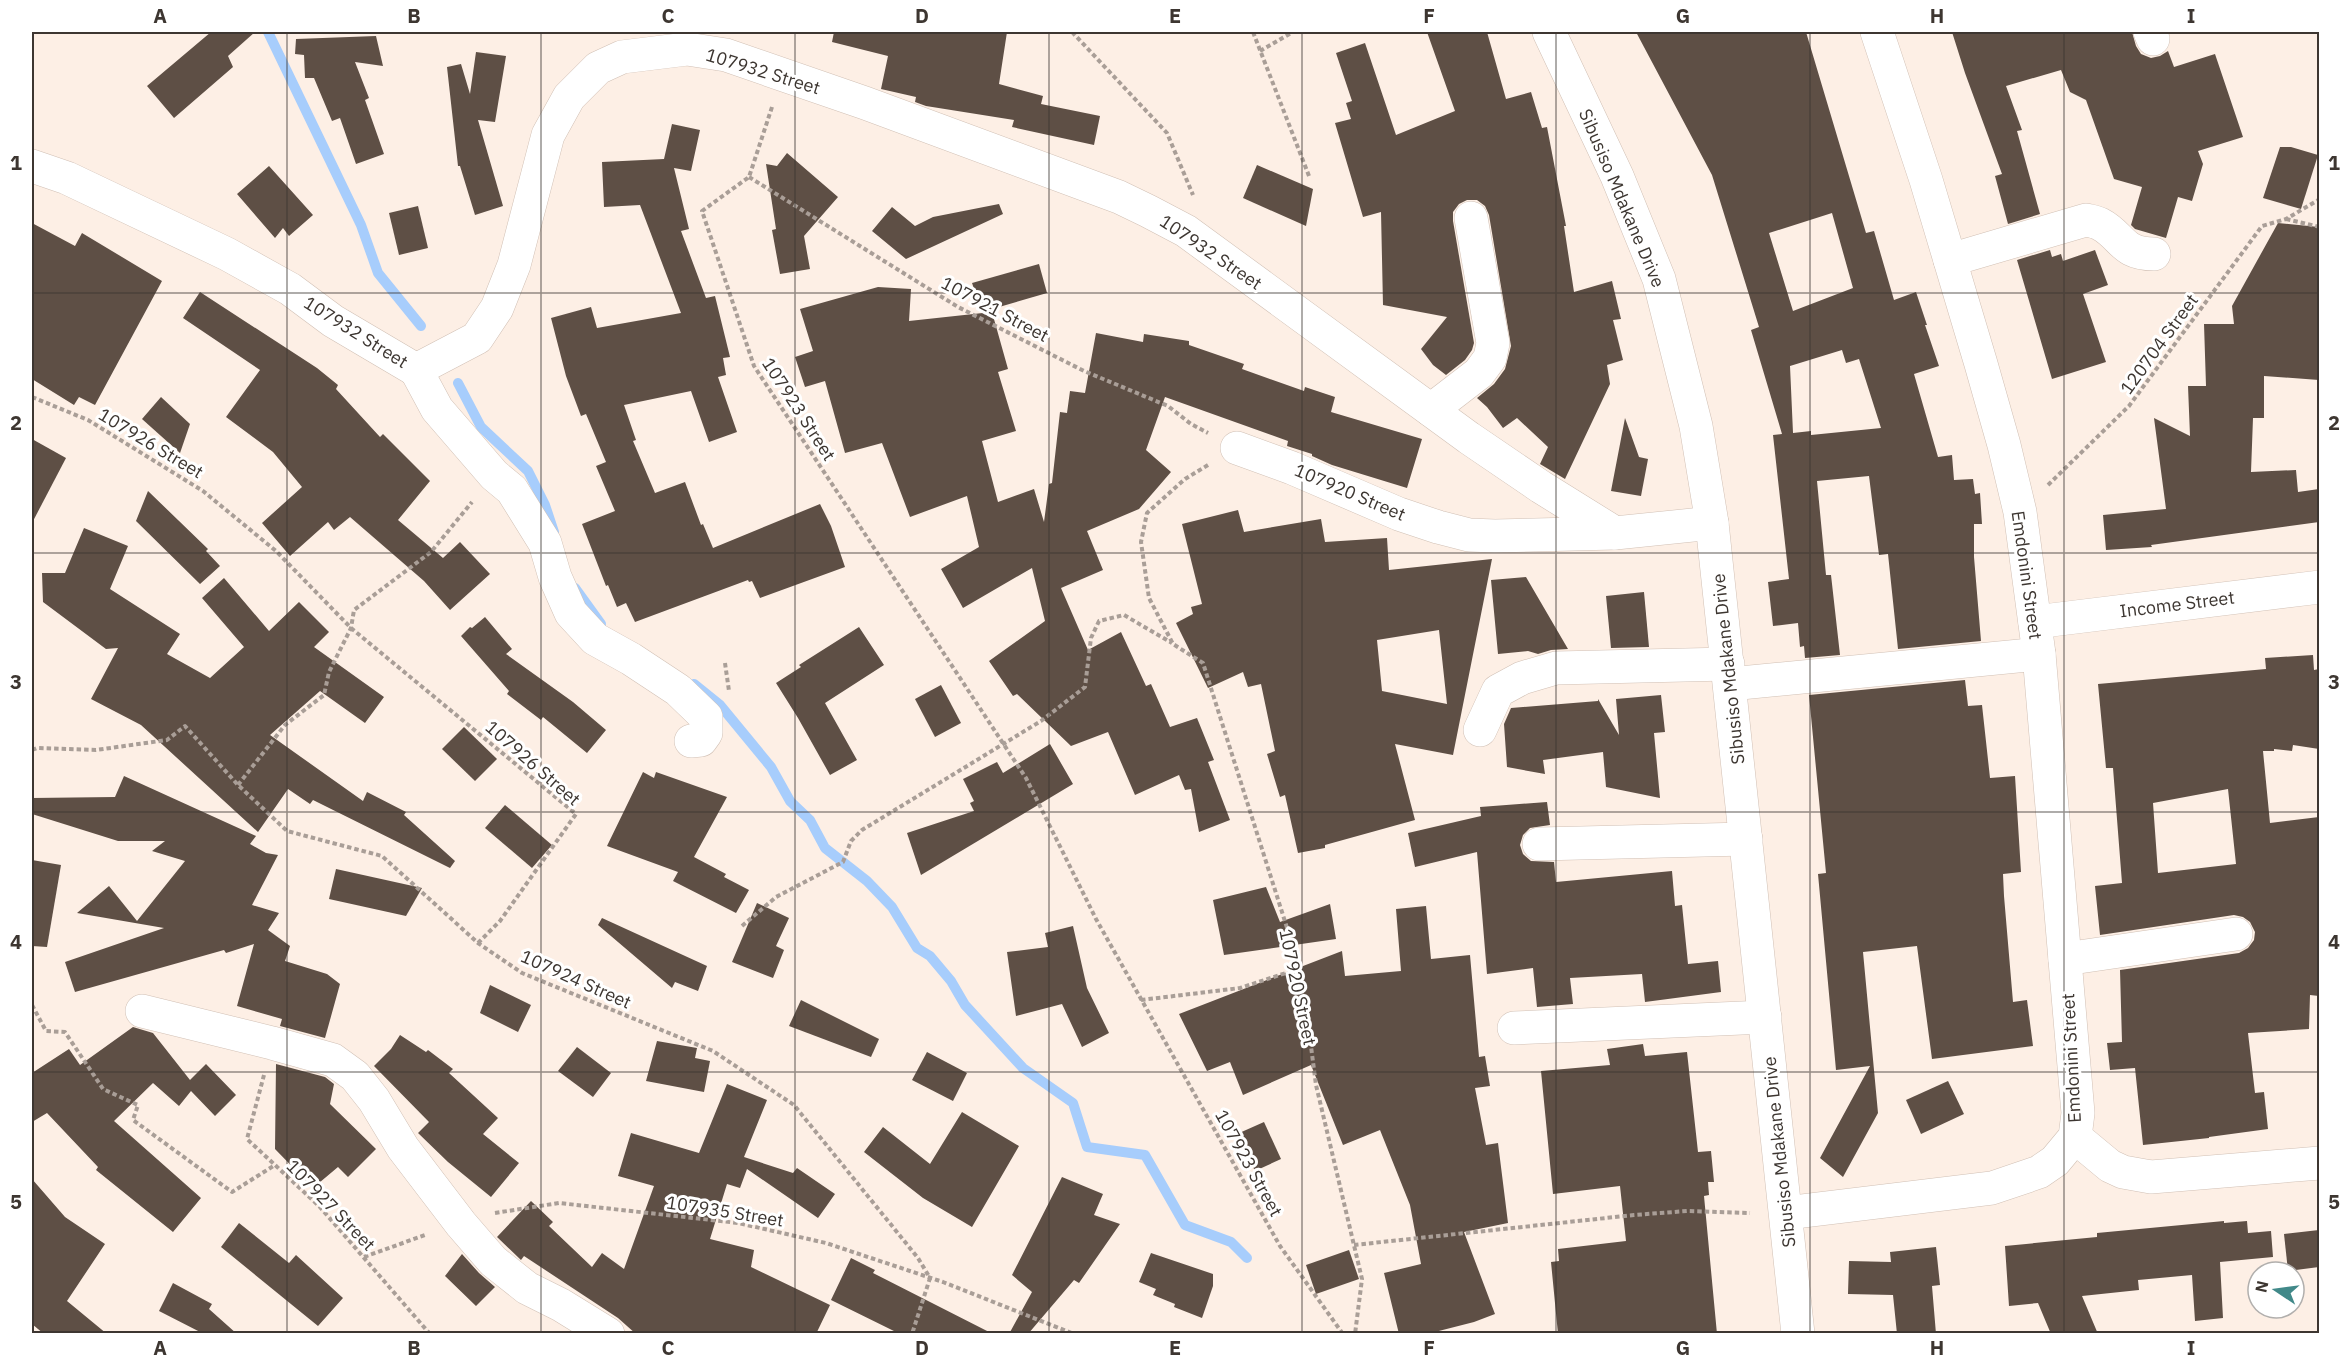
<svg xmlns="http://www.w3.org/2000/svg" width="2351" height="1365" viewBox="0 0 2351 1365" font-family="'IBM Plex Sans',sans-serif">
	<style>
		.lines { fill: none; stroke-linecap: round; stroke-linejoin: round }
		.stream { stroke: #a7cdfc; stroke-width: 10 }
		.building { fill: #5e4f45; fill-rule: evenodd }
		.minor-casing { stroke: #d1c0b5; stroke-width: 34 }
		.path { stroke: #a99e97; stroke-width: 4; stroke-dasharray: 4.5 3; stroke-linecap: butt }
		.minor { stroke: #fff; stroke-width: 33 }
		.grid { fill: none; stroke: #3d3631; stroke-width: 1.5; stroke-opacity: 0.55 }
		.labels { text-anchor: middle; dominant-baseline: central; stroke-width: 6; stroke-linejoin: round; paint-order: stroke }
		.street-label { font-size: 18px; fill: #3d3631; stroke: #fff }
		.neatline { fill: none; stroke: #3d3631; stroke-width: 2 }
		.grid-label { font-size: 20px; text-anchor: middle; font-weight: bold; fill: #3d3631 }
	</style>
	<rect width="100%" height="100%" fill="#fdefe5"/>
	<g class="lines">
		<!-- stream -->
		<g class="stream">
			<polyline points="268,32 361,225 378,273 421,326"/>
			<polyline points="458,383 481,427 528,471 545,505 554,532"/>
			<polyline points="575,588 601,624"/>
			<polyline points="694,684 720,705 771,767 790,801 810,820 825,848 867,881 892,907 917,948 930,956 951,981 965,1005 1023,1068 1073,1103 1087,1147 1145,1155 1185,1225 1231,1242 1247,1258"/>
		</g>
	</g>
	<!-- building -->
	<g class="building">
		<polygon points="211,32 255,32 228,56 233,67 174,118 147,86"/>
		<polygon points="834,32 1007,32 999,84 1043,96 1041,104 1100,116 1094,145 1012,127 1014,120 926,106 915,102 916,97 881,89 888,56 832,42"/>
		<polygon points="1427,32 1487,32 1506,99 1531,92 1542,128 1547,127 1566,226 1564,226 1574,292 1612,281 1621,319 1613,320 1623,360 1607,365 1610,384 1565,479 1540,464 1548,447 1517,418 1503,428 1487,407 1477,398 1494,384 1505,369 1511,346 1489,215 1485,206 1477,200 1467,200 1459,204 1453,212 1453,221 1474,343 1472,350 1465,360 1446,375 1433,365 1421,349 1447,317 1383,305 1381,212 1363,217 1335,123 1351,119 1346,103 1352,101 1336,53 1365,43 1396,135 1455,111"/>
		<path d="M1636,32H1806L1866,233L1874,231L1894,300L1916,292L1927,325H1925L1939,366L1914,374L1938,457L1952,455L1954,480L1973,479L1975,494L1980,493L1982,524H1974V557L1981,641L1898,649L1888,554L1879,555L1869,476L1817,481L1826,575H1831L1840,655L1805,658L1804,646L1800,647L1798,623L1773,626L1768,582L1789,579L1773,435L1782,434L1751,330L1759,327L1712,175ZM1832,213L1853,288L1793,311L1769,233ZM1842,350L1846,363L1859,359L1881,428L1811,435V431L1793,433L1790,366Z"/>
		<polygon points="1952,32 2132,32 2136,46 2141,54 2151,58 2160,56 2168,51 2174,67 2215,54 2243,137 2198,151 2203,164 2192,201 2178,197 2166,238 2135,229 2131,225 2142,187 2114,179 2086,100 2070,92 2061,70 2006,86 2022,130 2017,131 2040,214 2008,224 1995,176 2002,174 1965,73"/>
		<polygon points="376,36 383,66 355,62 369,98 365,100 384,154 356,164 340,118 332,121 314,78 305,78 304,55 295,54 296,39"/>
		<polygon points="476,52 506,56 495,122 478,120 503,206 475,215 460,166 458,166 447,67 461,64 470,94"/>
		<polygon points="672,124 700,130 691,171 674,168 689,229 681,231 706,298 715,296 730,357 723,358 726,375 718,377 737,432 709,442 691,391 624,405 636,440 633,441 655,493 685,482 701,525 703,524 713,548 820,504 831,526 845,567 760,598 752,581 749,582 748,580 635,622 626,603 617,607 608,585 606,586 582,524 615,511 596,466 606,462 586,414 581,416 566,376 551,318 591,307 597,328 681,313 640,205 604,207 602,162 664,159"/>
		<polygon points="2280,147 2291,147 2318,155 2301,209 2263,198"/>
		<polygon points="787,153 838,197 804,236 810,269 780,274 772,230 776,229 766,164 777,166"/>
		<polygon points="1257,165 1313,189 1306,226 1243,198"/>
		<polygon points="269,166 313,215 289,236 283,228 275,238 237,194"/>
		<polygon points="999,204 1003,214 906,259 872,231 892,207 915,226 933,217"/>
		<polygon points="418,206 428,248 399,255 389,213"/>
		<polygon points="32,223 75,246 82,233 162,281 95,405 79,397 74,405 32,379"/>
		<polygon points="2278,223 2319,227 2319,380 2264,376 2264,418 2253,418 2251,472 2296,470 2298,492 2319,489 2319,522 2151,545 2152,547 2106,550 2103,515 2166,509 2154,418 2190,436 2188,386 2206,386 2204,324 2234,324 2232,306"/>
		<polygon points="2050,250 2052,257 2061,254 2063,261 2095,250 2108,285 2083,294 2106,362 2052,379 2017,260"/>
		<polygon points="1039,264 1047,293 982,312 972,283"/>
		<polygon points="878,287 911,289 909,321 992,312 1008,369 998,372 1016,431 982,441 998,502 1034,489 1044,522 1049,484 1052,483 1060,412 1067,413 1070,391 1085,393 1096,333 1143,342 1144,334 1189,341 1189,345 1244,364 1242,369 1304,391 1305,387 1335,397 1331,412 1422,439 1407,488 1332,465 1312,456 1312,454 1287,446 1288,441 1165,397 1146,450 1171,472 1139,509 1087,531 1103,570 1061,588 1088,650 1121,632 1146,686 1151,684 1170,727 1197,718 1214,760 1208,762 1230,820 1199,832 1191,789 1185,790 1179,775 1135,795 1108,732 1071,746 1017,694 1013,696 989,661 1045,621 1032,568 963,608 941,569 979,547 967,496 910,517 882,443 845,453 825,381 805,387 795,357 813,351 800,309"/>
		<polygon points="200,292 317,368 338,385 336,389 380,437 383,434 430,481 398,520 443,558 460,542 490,574 450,610 424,581 350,517 334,530 328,522 290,556 262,523 302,487 273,452 226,417 260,370 183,318"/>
		<polygon points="161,397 190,424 180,453 142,419"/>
		<polygon points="1625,418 1639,457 1648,459 1641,496 1611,491"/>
		<polygon points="32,439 66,458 32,523"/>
		<polygon points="148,491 208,549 206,551 220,566 200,584 136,521"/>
		<path d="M1238,510L1244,532L1321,519L1325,542L1387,538L1389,570L1492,559L1453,755L1395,744L1415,820L1325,845V848L1298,853L1285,795L1280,797L1267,754L1275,751L1261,684L1248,687L1243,672L1208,688L1176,623L1193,614L1191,607L1202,604L1182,524ZM1439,630L1447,704L1382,691L1377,640Z"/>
		<polygon points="84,528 128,546 110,589 180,634 167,654 210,678 244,647 202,598 224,578 269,631 299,602 329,632 314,647 384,697 365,723 320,691 270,735 363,801 367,792 406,812 404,815 455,861 450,868 313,800 310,804 288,789 258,832 141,725 91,699 118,648 106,649 43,602 42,573 65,573"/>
		<polygon points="1526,577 1568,649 1551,650 1538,654 1528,651 1498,654 1491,580"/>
		<polygon points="1644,592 1649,647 1611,648 1606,596"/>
		<polygon points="485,617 512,649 506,654 573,702 606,730 587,753 543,717 541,720 507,694 509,691 461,636 470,627 472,628"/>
		<polygon points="859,627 884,665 825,703 857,760 830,775 798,718 776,683 801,667 799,665"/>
		<path d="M2313,655L2314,670L2319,669V749L2293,745L2292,751L2274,749V751H2263L2270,823L2319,817V996L2310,995L2309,1029L2248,1033L2255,1093L2264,1092L2268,1129L2209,1137V1138L2143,1145L2135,1068L2110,1070L2107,1043L2122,1042L2120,970L2239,953L2248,948L2254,940L2255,932L2250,922L2243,917L2234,915L2100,935L2095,886L2122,883L2113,768H2106L2098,684L2266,669L2265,658ZM2228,789L2236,864L2158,873L2153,803Z"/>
		<polygon points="1965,680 1968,706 1982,705 1990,778 2015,776 2021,872 2003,874 2004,896 2013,1002 2027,1000 2033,1046 1932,1059 1917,946 1863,952 1878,1113 1843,1177 1820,1158 1870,1066 1836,1070 1818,874 1826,873 1809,695"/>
		<polygon points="941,685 961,723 935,737 915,699"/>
		<polygon points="1661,695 1665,732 1654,733 1660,798 1606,787 1603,752 1543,760 1545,774 1507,767 1504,724 1511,708 1598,701 1598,699 1619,735 1616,699"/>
		<polygon points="464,727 497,759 475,781 442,749"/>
		<polygon points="1050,744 1073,784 921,875 907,833 974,811 970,803 974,801 963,779 997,762 1003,773"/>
		<polygon points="643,772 654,778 656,772 727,797 694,857 726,874 724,877 749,890 736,913 673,881 678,872 607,846"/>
		<polygon points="124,776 256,836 250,844 266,853 278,855 252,905 279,913 268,930 290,946 285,961 327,974 340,984 325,1038 280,1026 282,1019 237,1006 254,944 226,953 224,950 75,992 65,962 164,928 77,913 109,886 137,921 185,861 152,851 165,841 118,841 32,814 32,798 115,797"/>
		<polygon points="1547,802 1550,825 1530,828 1523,835 1520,845 1523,854 1531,861 1554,862 1556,882 1672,871 1675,906 1682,905 1688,964 1718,961 1721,992 1645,1002 1642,974 1570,978 1573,1004 1537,1007 1533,968 1487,974 1477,852 1415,867 1408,833 1481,816 1480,807"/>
		<polygon points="505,805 552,845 532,868 485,828"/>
		<polygon points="32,860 61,865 47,947 32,946"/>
		<polygon points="336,869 422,888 406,916 329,899"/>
		<polygon points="1266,887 1280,922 1330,904 1336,939 1224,955 1213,900"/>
		<polygon points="757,903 789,918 776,946 784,950 773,978 732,962"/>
		<polygon points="1426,906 1431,959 1470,955 1479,1057 1485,1056 1490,1086 1475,1088 1486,1145 1498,1143 1508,1223 1464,1232 1495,1314 1474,1322 1427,1334 1399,1334 1384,1273 1421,1264 1410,1205 1380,1130 1343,1145 1311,1065 1243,1095 1230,1062 1207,1071 1179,1014 1342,951 1345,976 1401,971 1396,909"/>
		<polygon points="602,918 707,966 698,991 675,982 672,988 598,925"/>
		<polygon points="1073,926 1087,988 1109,1033 1082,1047 1062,1004 1016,1016 1007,952 1048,947 1045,933"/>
		<polygon points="490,985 531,1005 518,1032 480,1013"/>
		<polygon points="801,1000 879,1039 871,1057 789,1026"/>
		<polygon points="133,1027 153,1033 190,1080 206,1064 236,1095 215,1116 191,1091 179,1106 153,1083 114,1121 201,1198 173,1232 96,1170 98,1167 47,1113 32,1122 32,1073 69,1049 80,1065"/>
		<polygon points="400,1035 426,1052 428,1050 453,1069 449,1073 498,1118 483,1134 519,1163 491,1197 448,1162 418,1133 429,1122 374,1066 391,1049"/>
		<polygon points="657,1041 697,1048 695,1058 710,1061 704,1092 646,1081"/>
		<polygon points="1643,1044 1645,1056 1687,1052 1698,1152 1711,1151 1714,1182 1708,1182 1709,1195 1704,1196 1717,1334 1558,1334 1551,1262 1559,1261 1558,1249 1626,1241 1620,1186 1553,1194 1541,1071 1610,1065 1607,1049"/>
		<polygon points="577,1047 611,1073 593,1097 558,1071"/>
		<polygon points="927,1052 967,1073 953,1101 912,1080"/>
		<polygon points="276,1064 325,1077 334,1084 330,1104 376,1149 348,1177 338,1167 313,1188 275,1149"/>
		<polygon points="1948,1081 1964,1114 1921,1134 1906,1100"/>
		<polygon points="727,1084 767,1100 744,1157 793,1173 797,1168 835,1194 818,1218 747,1169 740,1188 727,1184 710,1239 754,1250 751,1267 830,1305 816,1334 636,1334 618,1318 524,1256 521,1260 497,1237 531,1201 553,1222 549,1226 592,1267 602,1253 624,1269 654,1186 618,1176 631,1133 699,1153"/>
		<polygon points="962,1112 1019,1146 972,1227 923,1198 864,1152 883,1127 930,1164"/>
		<polygon points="1264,1122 1281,1159 1255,1171 1237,1134"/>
		<polygon points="1062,1177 1103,1194 1094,1215 1120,1224 1079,1283 1074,1280 1028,1334 1009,1334 1032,1292 1012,1275"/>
		<polygon points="32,1179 65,1217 105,1244 67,1301 107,1334 44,1334 32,1324"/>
		<polygon points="2224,1221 2224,1223 2247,1221 2248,1233 2271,1231 2273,1257 2220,1262 2223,1318 2195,1321 2192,1275 2138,1280 2139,1290 2082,1296 2098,1334 2051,1334 2038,1303 2009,1306 2005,1246 2097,1237 2097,1233"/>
		<polygon points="239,1223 289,1263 296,1255 343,1298 318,1326 221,1247"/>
		<polygon points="2319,1230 2319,1267 2288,1271 2284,1234"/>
		<polygon points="1936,1247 1940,1285 1932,1286 1936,1334 1897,1334 1893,1295 1848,1294 1849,1261 1891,1262 1890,1252"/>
		<polygon points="1349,1250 1359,1279 1316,1294 1306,1265"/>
		<polygon points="1151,1253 1213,1274 1213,1286 1202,1318 1174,1307 1175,1304 1153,1295 1156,1289 1139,1282"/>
		<polygon points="462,1254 479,1273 495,1287 476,1306 445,1276"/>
		<polygon points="851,1258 875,1270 873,1273 993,1334 900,1334 831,1300"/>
		<polygon points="173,1283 212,1304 209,1309 237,1334 204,1334 159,1311"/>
	</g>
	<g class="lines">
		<defs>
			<g id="minor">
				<polyline points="1549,32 1617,176 1659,279 1696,426 1712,523 1798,1334"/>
				<polyline points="2150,32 2153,39"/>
				<polyline points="32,166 67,178 227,254 290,289 333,321 416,370 477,338 497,308 514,265 548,135 569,97 598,68 622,57 687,49 726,55 865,103 1119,197 1148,211 1186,231 1469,438 1541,487 1615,533"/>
				<path d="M1950,260L2086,220C2090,221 2096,222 2100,224C2123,236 2121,254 2154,254"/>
				<polyline points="416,370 437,409 494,475 512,490 545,543 555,577 571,613 595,639 631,659 678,690 706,717 706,733 701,740 691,741"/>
				<polyline points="1431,410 1479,373 1490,358 1493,343 1471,218"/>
				<polyline points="1237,448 1292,468 1399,514 1438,527 1469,535 1495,536 1615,533 1712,523"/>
				<polyline points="2035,622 2320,587"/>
				<polyline points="1730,684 2039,654"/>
				<polyline points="1480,730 1498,691 1522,678 1556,668 1728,664"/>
				<polyline points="1539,844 1746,839"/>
				<polyline points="2065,959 2236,934"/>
				<polyline points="142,1011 272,1043 333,1060 355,1076 374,1100 403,1148 461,1224 493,1261 527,1288 561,1305 608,1334"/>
				<polyline points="1514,1028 1765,1017"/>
				<polyline points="2075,1137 2110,1166 2123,1172 2151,1177 2320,1163"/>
				<polyline points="1786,1213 1992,1188 2039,1172 2055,1161 2075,1137 2078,1113 2039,654 2020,512 2004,445 1981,364 1926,180 1877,32"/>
			</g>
		</defs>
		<!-- minor casing -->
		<use href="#minor" class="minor-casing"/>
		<!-- path -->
		<g class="path">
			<polyline points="1072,32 1167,133 1193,195"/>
			<polyline points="1253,32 1309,176"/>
			<polyline points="1260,51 1293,32"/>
			<polyline points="772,107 749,177 702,211 754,366 1026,778 1096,919 1280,1246 1343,1334"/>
			<polyline points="749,177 958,307 1084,371 1168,406 1191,424 1208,433"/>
			<polyline points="2286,219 2320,227"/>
			<polyline points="32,397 88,420 203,491 276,551 351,628 576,814 500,921 478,943"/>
			<polyline points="1208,465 1185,479 1147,513 1141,542 1149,598 1173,644 1203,663 1288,931 1308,1023 1316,1085 1362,1279 1355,1334"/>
			<polyline points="2048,485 2129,406 2262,226 2286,219 2320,199"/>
			<polyline points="725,663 729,691"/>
			<polyline points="32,750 37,748 96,750 167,740 185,726 238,785 287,831 382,856 478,943 522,973 713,1051 794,1105 918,1258 930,1278 912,1334"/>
			<polyline points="238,785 285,725 324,695 329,672 351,628 354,610 431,552 472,502"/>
			<polyline points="742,926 776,897 843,862 851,841 862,830 1041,721 1085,687 1091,638 1099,621 1124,615 1172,643"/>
			<polyline points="1141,1000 1240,988 1295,970"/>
			<polyline points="32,1005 46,1031 65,1032 103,1089 138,1105 133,1120 232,1192 275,1165 319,1206 430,1334"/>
			<polyline points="264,1075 247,1139 275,1165"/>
			<polyline points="495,1213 559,1203 738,1223 826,1243 943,1282 1074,1334"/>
			<polyline points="1354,1245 1634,1215 1687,1211 1750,1213"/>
			<polyline points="364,1257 425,1235"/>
		</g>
		<!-- minor -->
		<use href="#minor" class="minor"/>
	</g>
	<!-- grid -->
	<path class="grid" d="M287,32V1334M541,32V1334M795,32V1334M1049,32V1334M1302,32V1334M1556,32V1334M1810,32V1334M2064,32V1334M32,293H2320M32,553H2320M32,812H2320M32,1072H2320"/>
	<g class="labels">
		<!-- street labels -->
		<g class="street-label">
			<text transform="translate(763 71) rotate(17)">107932 Street</text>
			<text transform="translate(1622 198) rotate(67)">Sibusiso Mdakane Drive</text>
			<text transform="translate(1211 252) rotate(34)">107932 Street</text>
			<text transform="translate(995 309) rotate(28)">107921 Street</text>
			<text transform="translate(356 332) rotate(32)">107932 Street</text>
			<text transform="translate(2159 344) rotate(-54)">120704 Street</text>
			<text transform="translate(799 409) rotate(57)">107923 Street</text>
			<text transform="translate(151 443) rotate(31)">107926 Street</text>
			<text transform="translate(1350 492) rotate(23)">107920 Street</text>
			<text transform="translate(2027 575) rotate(82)">Emdonini Street</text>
			<text transform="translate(2177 604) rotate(-7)">Income Street</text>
			<text transform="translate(1728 669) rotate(-96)">Sibusiso Mdakane Drive</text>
			<text transform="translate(533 763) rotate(41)">107926 Street</text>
			<text transform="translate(576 979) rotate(24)">107924 Street</text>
			<text transform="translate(1298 987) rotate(78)">107920 Street</text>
			<text transform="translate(2071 1058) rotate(-93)">Emdonini Street</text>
			<text transform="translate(1779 1152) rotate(-96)">Sibusiso Mdakane Drive</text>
			<text transform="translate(1249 1163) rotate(61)">107923 Street</text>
			<text transform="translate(331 1205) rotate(46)">107927 Street</text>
			<text transform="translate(725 1211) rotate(9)">107935 Street</text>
		</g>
	</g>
	<!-- border -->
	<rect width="2351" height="1365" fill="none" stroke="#ffffff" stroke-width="66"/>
	<!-- north arrow -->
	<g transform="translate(2276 1290) rotate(283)"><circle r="28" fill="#ffffff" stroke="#b1afad" stroke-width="1.5"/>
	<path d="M0-4.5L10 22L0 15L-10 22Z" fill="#418989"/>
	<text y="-9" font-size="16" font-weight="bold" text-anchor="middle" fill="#3d3631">N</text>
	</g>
	<rect x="33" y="33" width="2285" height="1299" class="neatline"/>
	<g class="grid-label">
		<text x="160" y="23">A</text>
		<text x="414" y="23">B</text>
		<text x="668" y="23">C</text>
		<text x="922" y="23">D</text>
		<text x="1175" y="23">E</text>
		<text x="1429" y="23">F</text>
		<text x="1683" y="23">G</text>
		<text x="1937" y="23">H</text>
		<text x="2191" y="23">I</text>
		<text x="16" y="170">1</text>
		<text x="2334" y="170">1</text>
		<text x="16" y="430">2</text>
		<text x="2334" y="430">2</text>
		<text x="16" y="689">3</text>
		<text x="2334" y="689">3</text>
		<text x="16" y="949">4</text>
		<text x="2334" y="949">4</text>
		<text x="16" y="1209">5</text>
		<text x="2334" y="1209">5</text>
		<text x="160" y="1355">A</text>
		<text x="414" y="1355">B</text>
		<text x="668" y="1355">C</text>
		<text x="922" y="1355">D</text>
		<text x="1175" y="1355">E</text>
		<text x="1429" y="1355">F</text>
		<text x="1683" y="1355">G</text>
		<text x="1937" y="1355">H</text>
		<text x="2191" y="1355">I</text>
	</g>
</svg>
